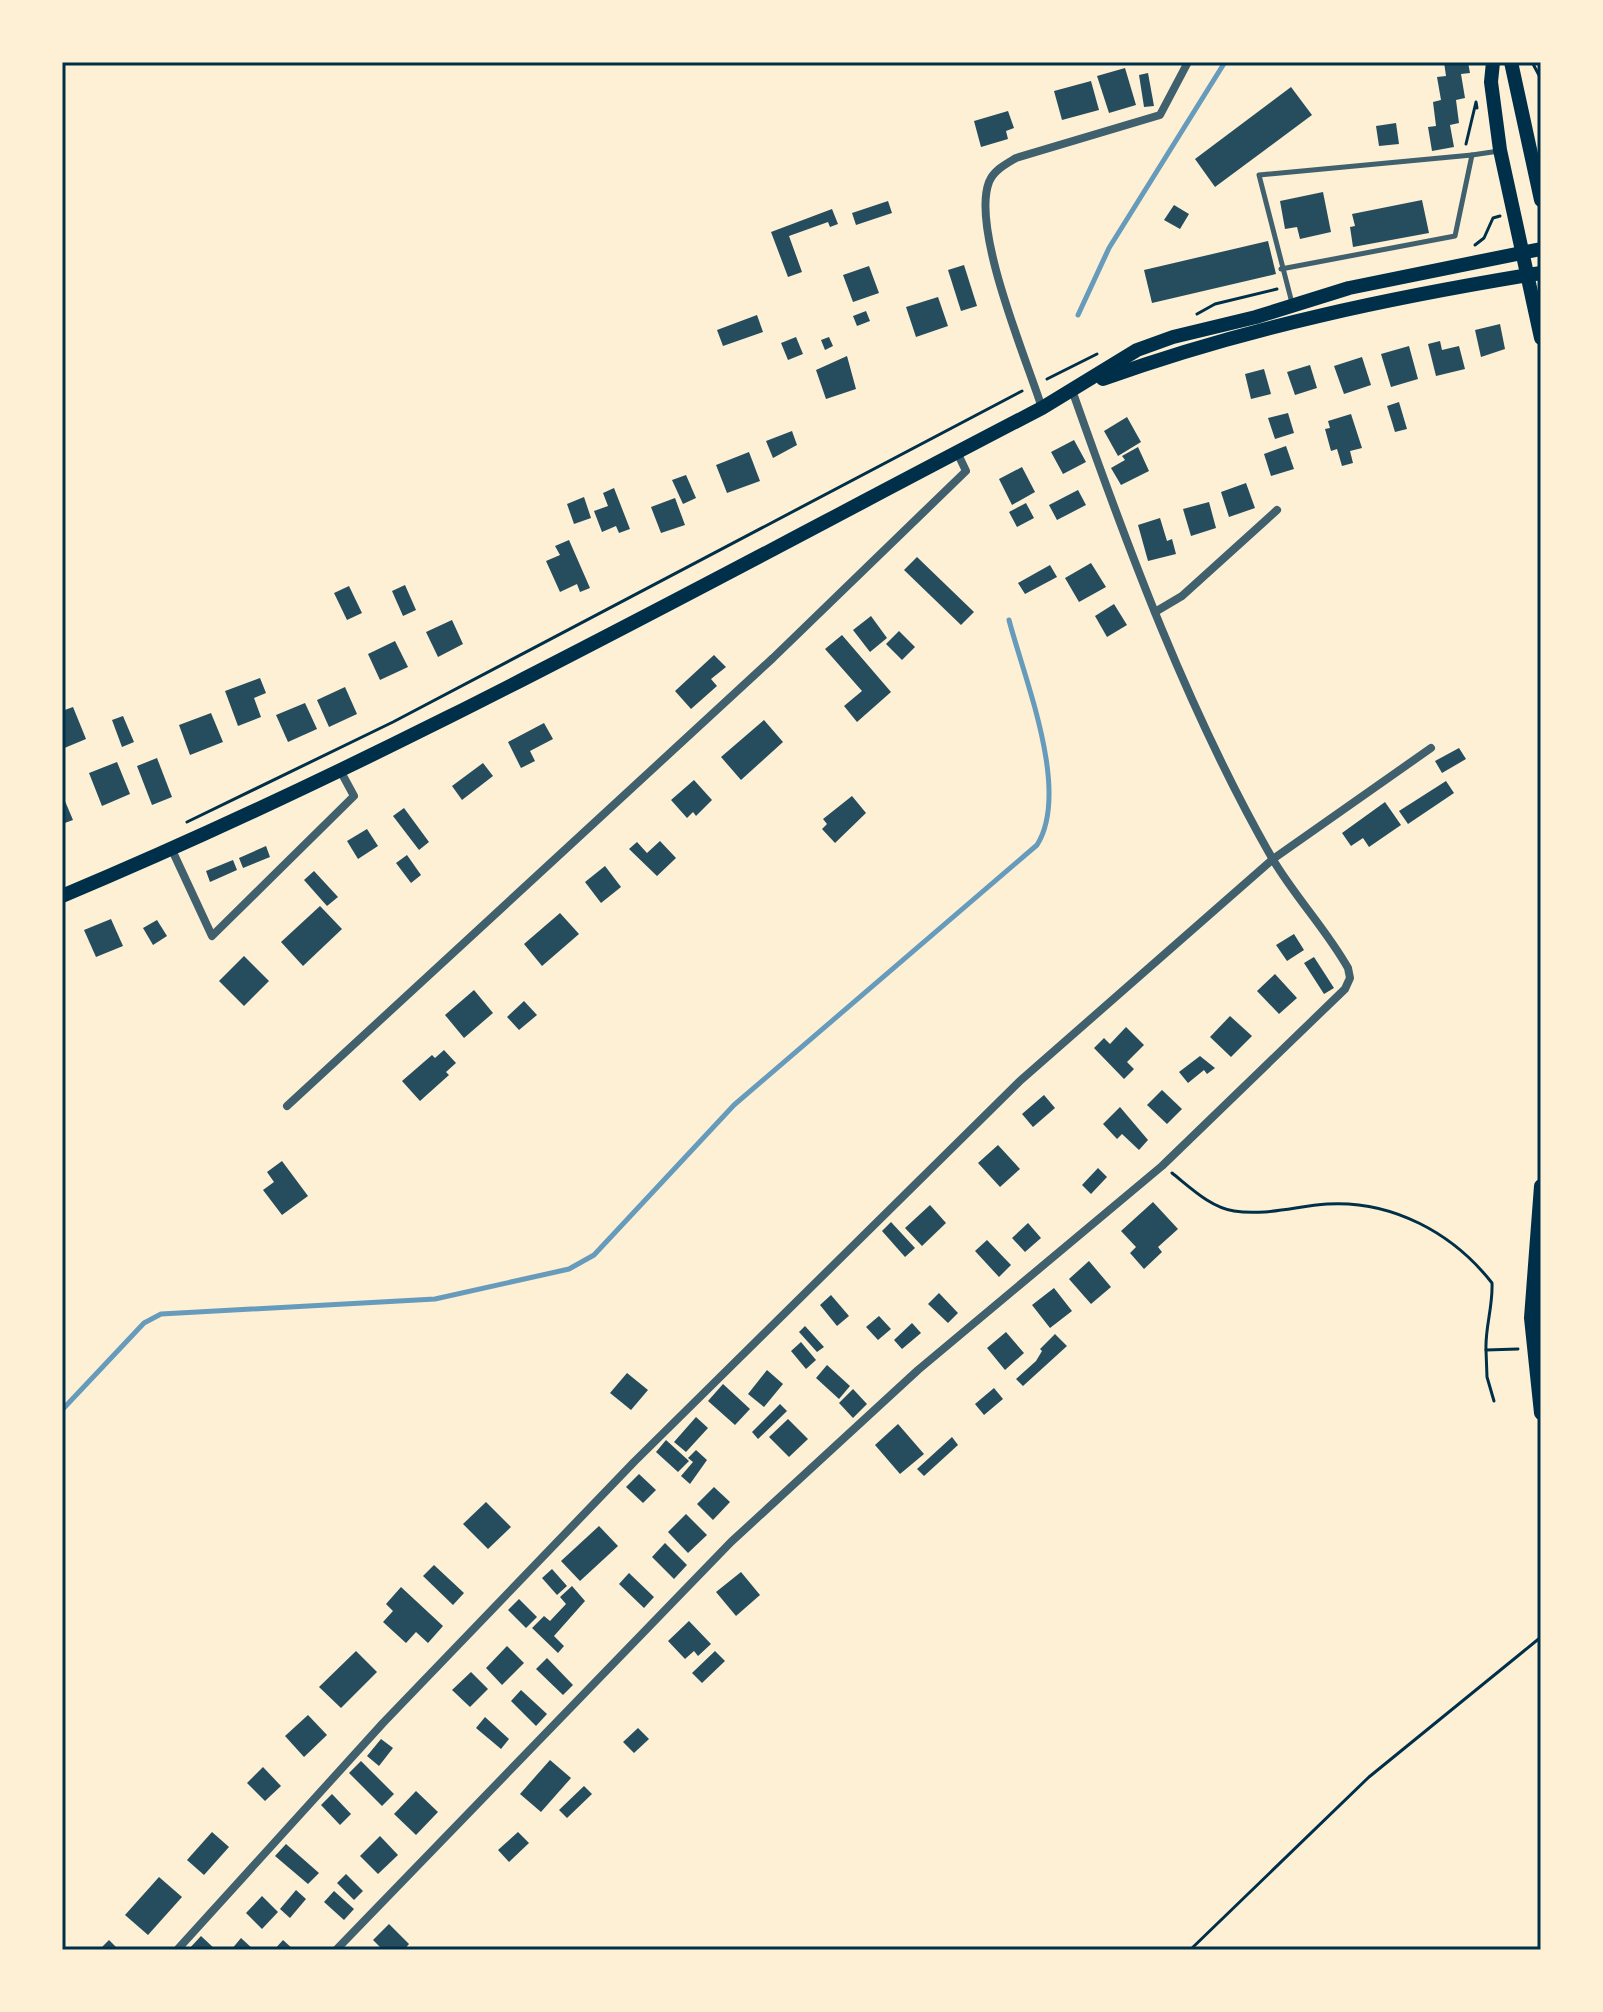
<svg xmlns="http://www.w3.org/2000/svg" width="1603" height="2012" viewBox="0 0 1603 2012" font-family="'Source Sans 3',sans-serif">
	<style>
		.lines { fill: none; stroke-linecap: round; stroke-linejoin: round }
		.stream { stroke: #669bbc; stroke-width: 5 }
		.building { fill: #264d5e }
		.path { stroke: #003049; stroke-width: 3 }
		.service { stroke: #3f606c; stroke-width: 5 }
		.minor { stroke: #3f606c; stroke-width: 8 }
		.secondary { stroke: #003049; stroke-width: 14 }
		.neatline { fill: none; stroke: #003049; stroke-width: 3 }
	</style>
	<rect width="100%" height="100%" fill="#fdf0d5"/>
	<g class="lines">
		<!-- stream -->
		<g class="stream">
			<polyline points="1078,315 1109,248 1225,62"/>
			<path d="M62,1410L144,1323L161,1314L435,1299L569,1269L594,1255L734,1105L1037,845C1071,791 1024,678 1009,620"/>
		</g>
	</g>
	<!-- building -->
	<g class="building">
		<polygon points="1444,62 1468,62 1470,73 1461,74 1465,98 1456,100 1459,123 1450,125 1454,147 1432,151 1428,127 1436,126 1433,102 1441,100 1437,77 1446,76"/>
		<polygon points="1125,68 1136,105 1109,113 1097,76"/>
		<polygon points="1148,73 1154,106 1144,107 1139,75"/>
		<polygon points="1091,81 1099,110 1062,120 1054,91"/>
		<polygon points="1291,87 1312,115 1215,187 1195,159"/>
		<polygon points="1008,111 1014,128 1006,131 1008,139 981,147 974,121"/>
		<polygon points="1396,123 1399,144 1379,146 1376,126"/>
		<polygon points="1323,192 1331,232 1300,239 1297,227 1285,229 1280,201"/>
		<polygon points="1422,200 1429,233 1353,247 1350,227 1355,226 1352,214"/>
		<polygon points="888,201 892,213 856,225 852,213"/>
		<polygon points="1174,205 1189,214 1180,229 1164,220"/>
		<polygon points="832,209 838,224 830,227 828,222 789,236 802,272 788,277 771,232"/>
		<polygon points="1268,241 1276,274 1152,303 1144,270"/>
		<polygon points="964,265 977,306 961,311 948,270"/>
		<polygon points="869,266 879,293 853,302 843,275"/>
		<polygon points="938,297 948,326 916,337 906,307"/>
		<polygon points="866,311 870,321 857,326 853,316"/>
		<polygon points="757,315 763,332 723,346 717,330"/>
		<polygon points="1500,324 1505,349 1481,357 1475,330"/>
		<polygon points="796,337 803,354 788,360 781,343"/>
		<polygon points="829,337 833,346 825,350 821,340"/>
		<polygon points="1440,341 1442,350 1459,346 1465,369 1436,376 1428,344"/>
		<polygon points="1409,346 1418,379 1391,387 1381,354"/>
		<polygon points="847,356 856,389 826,399 816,370"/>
		<polygon points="1362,357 1371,385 1344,394 1334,366"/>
		<polygon points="1310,365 1317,388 1295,395 1287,372"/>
		<polygon points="1264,369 1271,394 1251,399 1245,374"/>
		<polygon points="1399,402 1407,429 1395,432 1387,406"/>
		<polygon points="1288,413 1294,433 1275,439 1268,418"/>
		<polygon points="1351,414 1362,448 1350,451 1353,463 1342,466 1337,449 1331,451 1325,429 1330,428 1328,421"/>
		<polygon points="1127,417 1141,442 1118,456 1104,431"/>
		<polygon points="792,431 797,445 773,458 766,441"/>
		<polygon points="1074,440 1086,462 1063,474 1051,452"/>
		<polygon points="1286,446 1294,469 1271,476 1264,454"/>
		<polygon points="1138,447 1149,471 1121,485 1111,468 1125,460 1122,456"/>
		<polygon points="749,452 760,481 727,493 716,465"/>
		<polygon points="1022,467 1035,492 1012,505 999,479"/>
		<polygon points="686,475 696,498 683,504 672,480"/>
		<polygon points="1246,483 1255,508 1229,517 1221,492"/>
		<polygon points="614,488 630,529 619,533 616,526 602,532 594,511 608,506 603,493"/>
		<polygon points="1078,490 1086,505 1057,520 1049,505"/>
		<polygon points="584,497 591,518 574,524 567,504"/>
		<polygon points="675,498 685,525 661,533 651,507"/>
		<polygon points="1209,502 1216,528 1191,536 1183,509"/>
		<polygon points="1026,503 1034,518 1017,527 1009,512"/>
		<polygon points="1160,518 1167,541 1172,539 1176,554 1148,561 1138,525"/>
		<polygon points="569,540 590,588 580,592 577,584 560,592 546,561 560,555 555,546"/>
		<polygon points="917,557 974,612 961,625 904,570"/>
		<polygon points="1091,563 1106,587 1079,602 1065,578"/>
		<polygon points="1050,565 1057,577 1025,594 1018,583"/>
		<polygon points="405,585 416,610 403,616 392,591"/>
		<polygon points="349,586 362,613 347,620 334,593"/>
		<polygon points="1114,604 1127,625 1107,637 1095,616"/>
		<polygon points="871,616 887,638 870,652 853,630"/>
		<polygon points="452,620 463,644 438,657 426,632"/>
		<polygon points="899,631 915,647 902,660 886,644"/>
		<polygon points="842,635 891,692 857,722 844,706 862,691 825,649"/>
		<polygon points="395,641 408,667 380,680 368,654"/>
		<polygon points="714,655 726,667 711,679 717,686 691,709 675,691"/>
		<polygon points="260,678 266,693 254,698 261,717 238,726 225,691"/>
		<polygon points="345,687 357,714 329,727 317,700"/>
		<polygon points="305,703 317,729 288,742 276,715"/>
		<polygon points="73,707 86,739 62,749 62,711"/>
		<polygon points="211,713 223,742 190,755 179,725"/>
		<polygon points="123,716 134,742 122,747 112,720"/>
		<polygon points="764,720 783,742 741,780 721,757"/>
		<polygon points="544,723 553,739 530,751 535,761 521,768 508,742"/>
		<polygon points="1459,748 1466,759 1442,773 1435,761"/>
		<polygon points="157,758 172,797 152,805 137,766"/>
		<polygon points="117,762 130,794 102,806 89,773"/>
		<polygon points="483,763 493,776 462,800 452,786"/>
		<polygon points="694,780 712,800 696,816 693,812 687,818 671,800"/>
		<polygon points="1446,781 1454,793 1408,824 1399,811"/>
		<polygon points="62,794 73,820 62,824"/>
		<polygon points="852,796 866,813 835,843 822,829 827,824 823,819"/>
		<polygon points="1385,802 1401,825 1369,847 1363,838 1351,846 1342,833"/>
		<polygon points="404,808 429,842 419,850 393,816"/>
		<polygon points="367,829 378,846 358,859 347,841"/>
		<polygon points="660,841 676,858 657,876 629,849 637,842 647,853"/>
		<polygon points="266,846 270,857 243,868 239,858"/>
		<polygon points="407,855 421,875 411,883 396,863"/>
		<polygon points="233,860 237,870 210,882 206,871"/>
		<polygon points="605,866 621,887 601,903 585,882"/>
		<polygon points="314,871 338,897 327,906 304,880"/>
		<polygon points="320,906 342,929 303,966 281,942"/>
		<polygon points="560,913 579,934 542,966 524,944"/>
		<polygon points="111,919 123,946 96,957 84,930"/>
		<polygon points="157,920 167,936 153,945 143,928"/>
		<polygon points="1294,934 1304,950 1287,961 1276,945"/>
		<polygon points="244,956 269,981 244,1006 219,981"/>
		<polygon points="1314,957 1334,988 1324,994 1304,963"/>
		<polygon points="1275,974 1297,998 1279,1014 1257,991"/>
		<polygon points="474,990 493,1013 464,1038 445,1015"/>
		<polygon points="524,1001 537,1015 519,1030 507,1017"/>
		<polygon points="1230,1016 1252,1036 1231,1057 1210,1037"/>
		<polygon points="1126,1027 1144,1045 1127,1062 1134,1069 1124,1079 1094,1048 1104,1038 1110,1044"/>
		<polygon points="444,1050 456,1063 446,1072 449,1075 420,1101 402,1081 432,1055 435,1058"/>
		<polygon points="1200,1056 1215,1068 1207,1074 1204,1070 1188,1083 1179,1072"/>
		<polygon points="1162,1090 1182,1109 1167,1124 1147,1105"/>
		<polygon points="1044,1095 1055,1108 1033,1127 1022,1114"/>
		<polygon points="1120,1107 1148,1140 1139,1150 1122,1134 1117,1139 1103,1124"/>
		<polygon points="998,1145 1020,1169 1000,1187 978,1163"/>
		<polygon points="282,1161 308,1196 282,1215 263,1190 274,1182 267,1172"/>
		<polygon points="1098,1168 1107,1177 1091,1194 1082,1185"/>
		<polygon points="1153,1202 1178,1229 1158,1247 1162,1252 1144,1269 1130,1253 1136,1247 1121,1231"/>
		<polygon points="930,1205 946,1223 922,1246 905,1228"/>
		<polygon points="891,1222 915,1248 905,1257 882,1231"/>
		<polygon points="1028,1223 1041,1238 1025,1252 1012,1238"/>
		<polygon points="987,1240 1011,1265 999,1277 975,1251"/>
		<polygon points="1089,1261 1111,1287 1091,1304 1069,1279"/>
		<polygon points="1054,1288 1072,1311 1050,1328 1032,1305"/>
		<polygon points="939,1293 958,1313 948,1323 928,1304"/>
		<polygon points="831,1295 849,1316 837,1326 820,1305"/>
		<polygon points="879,1316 891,1329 878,1340 866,1327"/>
		<polygon points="912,1323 921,1333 902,1349 894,1340"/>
		<polygon points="805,1326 824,1347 817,1352 799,1332"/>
		<polygon points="1006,1332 1024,1353 1005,1370 987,1348"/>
		<polygon points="1055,1334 1067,1346 1023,1386 1016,1379 1036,1361 1042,1351 1040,1349"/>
		<polygon points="801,1342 816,1360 806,1369 791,1351"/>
		<polygon points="827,1365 850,1386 839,1399 816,1378"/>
		<polygon points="767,1370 783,1384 764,1407 748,1394"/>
		<polygon points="627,1373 648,1390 631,1410 610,1393"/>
		<polygon points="723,1384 750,1409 735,1425 708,1401"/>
		<polygon points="994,1388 1003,1399 984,1415 975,1404"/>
		<polygon points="853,1389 867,1404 853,1418 839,1403"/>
		<polygon points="780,1404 787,1411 758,1439 752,1432"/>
		<polygon points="696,1417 708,1428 686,1452 674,1442"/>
		<polygon points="788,1419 808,1439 789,1457 769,1437"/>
		<polygon points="898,1424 924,1454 900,1474 875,1445"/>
		<polygon points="952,1437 958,1445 924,1476 917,1469"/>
		<polygon points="666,1440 689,1461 678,1472 656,1452"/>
		<polygon points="696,1450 707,1460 690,1484 681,1476 693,1462 688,1458"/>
		<polygon points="639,1474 656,1490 643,1503 626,1487"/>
		<polygon points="714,1487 730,1502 713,1520 697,1504"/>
		<polygon points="486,1502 511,1527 488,1549 463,1524"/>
		<polygon points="686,1514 707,1535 688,1553 668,1532"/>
		<polygon points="599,1526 618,1546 580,1581 561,1561"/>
		<polygon points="665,1543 687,1565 674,1579 652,1557"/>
		<polygon points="434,1565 464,1593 453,1605 423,1576"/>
		<polygon points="552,1569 567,1586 557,1595 542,1578"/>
		<polygon points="741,1572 760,1595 736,1616 716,1592"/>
		<polygon points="629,1573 654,1597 644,1608 619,1584"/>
		<polygon points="572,1586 585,1601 554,1636 564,1646 558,1653 532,1628 544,1616 550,1621 566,1604 560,1597"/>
		<polygon points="401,1587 443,1626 428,1643 416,1632 406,1643 383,1622 393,1611 386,1604"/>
		<polygon points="519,1599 537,1617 526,1628 508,1610"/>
		<polygon points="689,1621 711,1644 698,1656 694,1651 685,1659 668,1641"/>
		<polygon points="507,1646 524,1663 502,1685 486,1668"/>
		<polygon points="356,1651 377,1672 341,1708 319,1687"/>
		<polygon points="715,1651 725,1661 702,1683 692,1673"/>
		<polygon points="547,1658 573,1685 563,1695 536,1669"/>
		<polygon points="471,1672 488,1689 470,1707 452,1690"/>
		<polygon points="521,1690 547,1714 536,1726 511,1701"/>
		<polygon points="308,1715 327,1735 304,1757 285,1736"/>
		<polygon points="485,1717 509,1739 501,1749 476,1728"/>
		<polygon points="638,1728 649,1739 634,1753 623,1742"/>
		<polygon points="381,1739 393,1748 379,1766 367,1756"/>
		<polygon points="550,1760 571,1778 541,1812 520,1794"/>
		<polygon points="361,1761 394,1794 382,1806 349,1773"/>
		<polygon points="263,1767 281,1786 265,1801 247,1783"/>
		<polygon points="584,1786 592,1794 567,1818 559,1810"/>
		<polygon points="416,1791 438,1812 416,1835 394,1814"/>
		<polygon points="332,1794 351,1814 340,1825 321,1805"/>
		<polygon points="212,1832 229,1847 204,1875 187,1860"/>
		<polygon points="518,1832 529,1843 509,1862 498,1850"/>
		<polygon points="380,1836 398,1855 378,1874 360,1856"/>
		<polygon points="286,1844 319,1873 308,1884 275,1856"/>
		<polygon points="346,1874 363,1891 354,1900 337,1883"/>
		<polygon points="159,1877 182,1897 148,1935 125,1915"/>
		<polygon points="296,1890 306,1899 290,1918 280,1909"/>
		<polygon points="334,1891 354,1909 344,1920 324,1902"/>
		<polygon points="262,1896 278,1912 262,1929 246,1913"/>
		<polygon points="389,1924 409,1944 404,1950 383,1950 373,1940"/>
		<polygon points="201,1936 216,1950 188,1950"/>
		<polygon points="241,1938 254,1950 231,1950"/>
		<polygon points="109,1940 119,1950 99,1950"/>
		<polygon points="283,1940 294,1950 274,1950"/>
	</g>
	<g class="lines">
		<!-- path -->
		<g class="path">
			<polyline points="1532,62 1541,79"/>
			<polyline points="1466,144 1476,102 1477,108"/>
			<polyline points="1475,245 1484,238 1493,218 1500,216"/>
			<polyline points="1197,314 1215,304 1277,289"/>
			<polyline points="1047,379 1097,354"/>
			<polyline points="187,822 393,722 1022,391"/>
			<path d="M1172,1173C1191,1188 1210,1207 1234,1211C1265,1216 1297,1206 1327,1204C1392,1200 1453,1233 1492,1283C1493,1307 1485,1327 1486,1350L1518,1349"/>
			<polyline points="1486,1350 1487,1377 1494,1401"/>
			<polyline points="1190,1950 1369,1777 1541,1637"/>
		</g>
		<!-- service -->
		<g class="service">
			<polyline points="1281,269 1455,236 1472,155 1499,151"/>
			<polyline points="1292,303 1259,175 1472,155"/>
		</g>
		<!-- minor -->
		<g class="minor">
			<path d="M1042,408C1026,358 971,229 989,182C994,170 1006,164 1016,158L1160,115L1188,62"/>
			<polyline points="1155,612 1182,596 1277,510"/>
			<polyline points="172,850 212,936 354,796 341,772"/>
			<polyline points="287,1106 773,658 966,471 957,452"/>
			<polyline points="177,1950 383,1723 634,1462 1021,1080 1273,859 1431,748"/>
			<path d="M336,1950L731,1542L918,1370L1162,1166L1345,989L1350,978L1348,968C1326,929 1295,897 1272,858C1188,711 1128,549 1072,390"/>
		</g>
		<!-- secondary -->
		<g class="secondary">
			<polyline points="1493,62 1491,82 1500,150 1541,338"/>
			<polyline points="1511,62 1541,200"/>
			<path d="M1103,379C1244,328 1393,297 1541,273"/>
			<path d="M62,896C399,755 718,576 1042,408L1137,350L1173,337L1256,317L1349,288L1541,249"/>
			<polyline points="1541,1186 1531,1318 1541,1413"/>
		</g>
	</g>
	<!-- border -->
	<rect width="1603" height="2012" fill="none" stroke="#fdf0d5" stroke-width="128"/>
	<rect x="64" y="64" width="1475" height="1884" class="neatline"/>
</svg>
